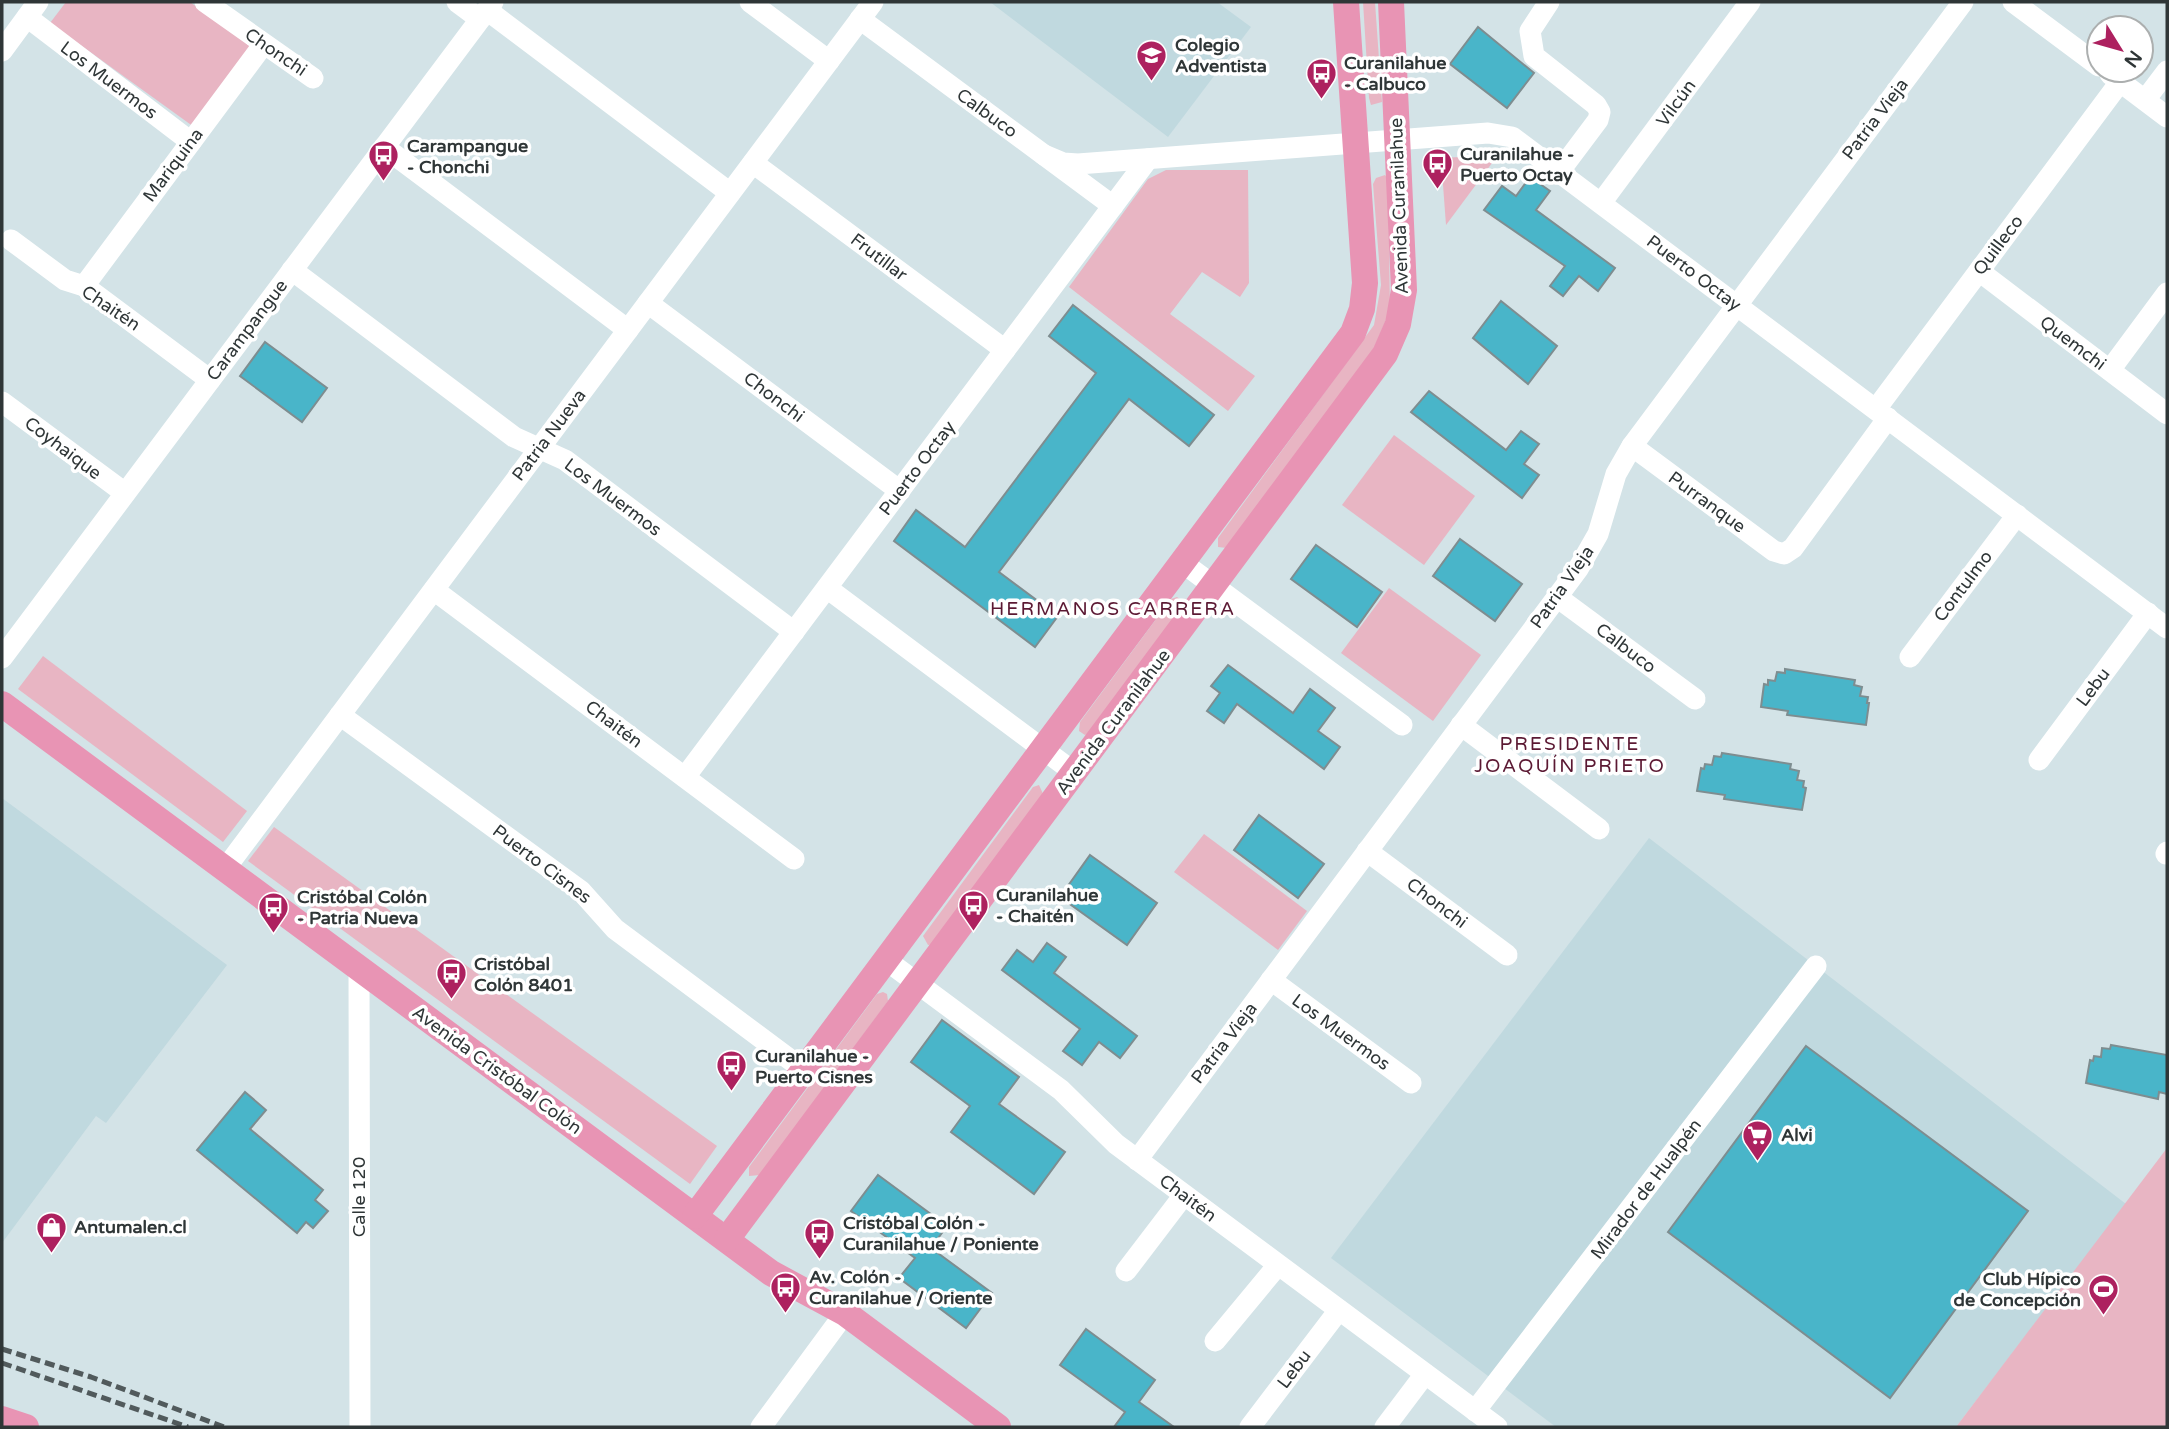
<svg xmlns="http://www.w3.org/2000/svg" width="2169" height="1429" viewBox="0 0 2169 1429" font-family="'Varela Round',sans-serif">
	<style>
		.built { fill: #c0d9df }
		.green { fill: #e8b5c3 }
		.building { fill: #49b5c9; stroke: #7e8d90; stroke-width: 2 }
		.lines { fill: none; stroke-linecap: round; stroke-linejoin: round }
		.minor { stroke: #fff; stroke-width: 21 }
		.major { stroke: #e894b4; stroke-width: 26 }
		.rail { stroke: #515a5c; stroke-width: 5; stroke-dasharray: 10 5; stroke-linecap: butt }
		.labels { text-anchor: middle; dominant-baseline: central; stroke-width: 7; stroke-linejoin: round; paint-order: stroke }
		.poi-label { font-size: 18px; font-weight: bold; fill: #2f3637; stroke: #fff; text-anchor: start }
		.street-label { font-size: 18px; fill: #2f3637; stroke: #fff }
		.neighbourhood-label { font-size: 19px; letter-spacing: 2px; fill: #5b1933; stroke: #fff }
	</style>
	<rect width="100%" height="100%" fill="#d3e3e7"/>
	<!-- built -->
	<g class="built">
		<polygon points="990,2 1217,2 1251,27 1168,137"/>
		<polygon points="2,798 227,965 106,1123 96,1116 2,1243"/>
		<polygon points="1649,838 2126,1204 1956,1427 1556,1427 1331,1258"/>
	</g>
	<!-- green -->
	<g class="green">
		<polygon points="66,2 190,2 252,47 194,127 50,23"/>
		<polygon points="1363,2 1375,2 1382,102 1371,105 1369,98"/>
		<polygon points="1498,155 1446,225 1441,158"/>
		<polygon points="1166,170 1248,170 1249,283 1240,297 1202,272 1170,314 1255,376 1228,411 1069,287 1148,179"/>
		<polygon points="1385,175 1388,180 1390,310 1374,348 1227,548 1218,547 1218,538 1374,325 1381,285 1373,184 1376,178"/>
		<polygon points="1394,435 1475,496 1424,565 1342,505"/>
		<polygon points="1389,588 1481,655 1433,721 1341,653"/>
		<polygon points="1177,597 1185,603 1093,731 1085,735 1079,731 1080,722 1171,599"/>
		<polygon points="43,656 247,811 223,842 18,689"/>
		<polygon points="1039,785 1044,796 935,944 928,945 923,936 1033,787"/>
		<polygon points="274,827 717,1146 690,1184 248,861"/>
		<polygon points="1204,834 1307,911 1278,950 1174,872"/>
		<polygon points="883,992 887,994 888,1001 760,1175 749,1176 749,1167 877,994"/>
		<polygon points="2167,1148 2167,1427 1956,1427"/>
	</g>
	<!-- building -->
	<g class="building">
		<polygon points="1478,27 1534,73 1507,108 1450,64"/>
		<polygon points="1530,177 1550,191 1536,210 1615,268 1598,291 1579,276 1563,296 1550,286 1565,266 1484,210 1502,186 1516,196"/>
		<polygon points="1501,301 1557,346 1528,384 1473,338"/>
		<polygon points="1073,305 1214,415 1189,446 1129,399 999,572 1058,616 1035,647 894,541 916,510 965,547 1096,373 1049,336"/>
		<polygon points="265,342 327,388 302,422 240,376"/>
		<polygon points="1429,391 1506,450 1521,431 1539,444 1524,464 1539,475 1522,498 1411,412"/>
		<polygon points="1460,539 1522,584 1495,621 1433,576"/>
		<polygon points="1316,545 1382,592 1357,627 1291,579"/>
		<polygon points="1228,665 1293,713 1310,689 1335,708 1318,731 1340,747 1324,769 1237,704 1224,723 1207,711 1220,693 1211,686"/>
		<polygon points="1785,669 1855,680 1854,685 1862,687 1860,696 1868,697 1867,703 1869,703 1866,725 1787,715 1788,711 1761,707 1764,684 1768,685 1768,680 1775,681 1777,672 1785,673"/>
		<polygon points="1722,753 1791,764 1790,769 1799,771 1797,780 1804,781 1803,787 1806,788 1802,810 1724,799 1725,795 1697,791 1701,768 1704,769 1705,764 1712,765 1714,756 1721,757"/>
		<polygon points="1259,815 1324,864 1298,898 1234,850"/>
		<polygon points="1090,855 1157,903 1127,945 1060,897"/>
		<polygon points="1047,943 1066,957 1054,973 1137,1036 1120,1058 1099,1042 1082,1065 1063,1051 1080,1029 1002,970 1017,950 1033,962"/>
		<polygon points="942,1020 1019,1077 999,1104 1065,1152 1034,1194 951,1132 970,1106 911,1062"/>
		<polygon points="2111,1045 2167,1055 2167,1094 2159,1092 2158,1099 2086,1083 2090,1060 2093,1061 2094,1056 2101,1057 2102,1048 2110,1049"/>
		<polygon points="1806,1046 2028,1211 1890,1398 1668,1232"/>
		<polygon points="245,1092 266,1110 250,1129 323,1190 315,1200 328,1211 313,1228 306,1222 297,1233 197,1150"/>
		<polygon points="878,1175 947,1226 931,1248 992,1293 966,1328 899,1278 915,1258 851,1211"/>
		<polygon points="1086,1329 1155,1380 1139,1402 1174,1427 1114,1427 1125,1412 1060,1365"/>
	</g>
	<g class="lines">
		<!-- minor -->
		<g class="minor">
			<polyline points="205,2 313,78"/>
			<polyline points="457,2 480,19"/>
			<polyline points="750,2 829,61"/>
			<polyline points="1549,2 1530,31 1534,56 1596,105 1600,112 1598,120 1559,172"/>
			<polyline points="2013,2 2099,66"/>
			<polyline points="487,10 730,193"/>
			<polyline points="27,17 191,142"/>
			<polyline points="860,19 1113,206"/>
			<polyline points="2,51 38,2"/>
			<polyline points="2110,74 2167,117"/>
			<polyline points="2145,100 2167,71"/>
			<polyline points="384,147 628,330"/>
			<polyline points="1044,155 1063,163 1078,164 1488,133 1512,137 2167,628"/>
			<polyline points="753,163 1005,350"/>
			<polyline points="1601,203 1750,2"/>
			<polyline points="11,240 65,280 84,286 210,380"/>
			<polyline points="292,270 514,437 565,460 794,632"/>
			<polyline points="1979,271 2167,414"/>
			<polyline points="84,286 263,45"/>
			<polyline points="648,303 900,491"/>
			<polyline points="2110,370 2167,293"/>
			<polyline points="2,402 125,493"/>
			<polyline points="1876,409 2120,82"/>
			<polyline points="1632,446 1774,551 1784,554 1793,548 1888,418"/>
			<polyline points="1183,563 1402,725"/>
			<polyline points="827,588 1075,773"/>
			<polyline points="434,590 794,859"/>
			<polyline points="1557,597 1695,699"/>
			<polyline points="1910,657 2017,515"/>
			<polyline points="2,658 493,2"/>
			<polyline points="340,715 581,891 615,929 804,1070"/>
			<polyline points="1461,725 1599,829"/>
			<polyline points="2039,760 2148,613"/>
			<polyline points="685,777 1148,159"/>
			<polyline points="1367,851 1507,955"/>
			<polyline points="2166,854 2167,852"/>
			<polyline points="225,869 873,2"/>
			<polyline points="886,960 1061,1090 1116,1144 1497,1427"/>
			<polyline points="359,968 360,1427"/>
			<polyline points="1271,980 1411,1083"/>
			<polyline points="1137,1160 1578,569 1598,534 1616,474 1632,446 1963,2"/>
			<polyline points="1126,1271 1184,1195"/>
			<polyline points="1215,1341 1278,1265"/>
			<polyline points="1475,1411 1816,966"/>
			<polyline points="761,1427 845,1313"/>
			<polyline points="1250,1427 1339,1310"/>
			<polyline points="1385,1427 1425,1374"/>
		</g>
		<!-- major -->
		<g class="major">
			<polyline points="2,704 771,1273 845,1313 998,1427"/>
			<polyline points="695,1216 1353,333 1362,309 1365,283 1346,2"/>
			<polyline points="727,1239 1385,354 1398,324 1404,290 1391,2"/>
			<polyline points="2,1419 26,1427"/>
		</g>
		<!-- rail -->
		<g class="rail">
			<polyline points="2,1349 91,1377 224,1427"/>
			<polyline points="2,1363 188,1427"/>
		</g>
	</g>
	<!-- icons -->
	<defs>
		<symbol id="school-pin" viewBox="-11 -11 22 30"><path d="M0 17L-7.5 6A9.5 9.5 0 1 1 7.5 6Z" fill="#ad215f" stroke="#fff"/><path d="M0-5L7-2L0 1L-7-2ZM-4 1L0 2.5L4 1V4Q0 6-4 4Z" fill="#fff"/></symbol>
		<symbol id="bus-pin" viewBox="-11 -11 22 30"><path d="M0 17L-7.5 6A9.5 9.5 0 1 1 7.5 6Z" fill="#ad215f" stroke="#fff"/><path d="M-5-6H5V4H4V6H2V4H-2V6H-4V4H-5ZM-3.5-4V0h7V-4ZM-3.5 1.2v1.5H-2V1.2ZM2 1.2v1.5H3.5V1.2Z" fill="#fff"/></symbol>
		<symbol id="supermarket-pin" viewBox="-11 -11 22 30"><path d="M0 17L-7.5 6A9.5 9.5 0 1 1 7.5 6Z" fill="#ad215f" stroke="#fff"/><path d="M-6-5.5h2.5l.6 2H6L4.5 2H-2.5L-4.4-4H-6ZM-1.5 3.2a1.3 1.3 0 1 0 .1 0ZM3 3.2a1.3 1.3 0 1 0 .1 0Z" fill="#fff"/></symbol>
		<symbol id="shop-pin" viewBox="-11 -11 22 30"><path d="M0 17L-7.5 6A9.5 9.5 0 1 1 7.5 6Z" fill="#ad215f" stroke="#fff"/><path d="M-5-2.5h2.3a2.7 3.5 0 0 1 5.4 0H5L5.5 6h-11ZM-1.5-2.5h3a1.5 2.3 0 0 0-3 0Z" fill="#fff"/></symbol>
		<symbol id="stadium-pin" viewBox="-11 -11 22 30"><path d="M0 17L-7.5 6A9.5 9.5 0 1 1 7.5 6Z" fill="#ad215f" stroke="#fff"/><path d="M0-5a6.5 5 0 1 0 0 10a6.5 5 0 1 0 0-10ZM-3.5-1.8h7v3.6h-7Z" fill="#fff"/></symbol>
	</defs>
	<g fill-rule="evenodd">
		<use href="#school-pin" x="1134" y="38" width="35" height="47"/>
		<use href="#bus-pin" x="1304" y="56" width="35" height="47"/>
		<use href="#bus-pin" x="366" y="138" width="35" height="47"/>
		<use href="#bus-pin" x="1420" y="146" width="35" height="47"/>
		<use href="#bus-pin" x="956" y="888" width="35" height="47"/>
		<use href="#bus-pin" x="256" y="890" width="35" height="47"/>
		<use href="#bus-pin" x="434" y="956" width="35" height="47"/>
		<use href="#bus-pin" x="714" y="1048" width="35" height="47"/>
		<use href="#supermarket-pin" x="1740" y="1118" width="35" height="47"/>
		<use href="#shop-pin" x="34" y="1210" width="35" height="47"/>
		<use href="#bus-pin" x="802" y="1216" width="35" height="47"/>
		<use href="#bus-pin" x="768" y="1270" width="35" height="47"/>
		<use href="#stadium-pin" x="2086" y="1272" width="35" height="47"/>
	</g>
	<g class="labels">
		<!-- poi labels -->
		<g class="poi-label">
			<text x="1175" y="45">Colegio<tspan x="1175" dy="21">Adventista</tspan></text>
			<text x="1344" y="63">Curanilahue<tspan x="1344" dy="21">- Calbuco</tspan></text>
			<text x="407" y="146">Carampangue<tspan x="407" dy="21">- Chonchi</tspan></text>
			<text x="1460" y="154">Curanilahue -<tspan x="1460" dy="21">Puerto Octay</tspan></text>
			<text x="996" y="895">Curanilahue<tspan x="996" dy="21">- Chaitén</tspan></text>
			<text x="297" y="897">Cristóbal Colón<tspan x="297" dy="21">- Patria Nueva</tspan></text>
			<text x="474" y="964">Cristóbal<tspan x="474" dy="21">Colón 8401</tspan></text>
			<text x="755" y="1056">Curanilahue -<tspan x="755" dy="21">Puerto Cisnes</tspan></text>
			<text x="1781" y="1135">Alvi</text>
			<text x="843" y="1223">Cristóbal Colón -<tspan x="843" dy="21">Curanilahue / Poniente</tspan></text>
			<text x="74" y="1227">Antumalen.cl</text>
			<text x="809" y="1277">Av. Colón -<tspan x="809" dy="21">Curanilahue / Oriente</tspan></text>
			<text x="2081" y="1279" text-anchor="end">Club Hípico<tspan x="2081" dy="21">de Concepción</tspan></text>
		</g>
		<!-- street labels -->
		<g class="street-label">
			<text transform="translate(276 52) rotate(34)">Chonchi</text>
			<text transform="translate(109 80) rotate(37)">Los Muermos</text>
			<text transform="translate(1676 103) rotate(-54)">Vilcún</text>
			<text transform="translate(987 113) rotate(36)">Calbuco</text>
			<text transform="translate(1875 119) rotate(-53)">Patria Vieja</text>
			<text transform="translate(173 165) rotate(-53)">Mariquina</text>
			<text transform="translate(1399 206) rotate(-92)">Avenida Curanilahue</text>
			<text transform="translate(1998 245) rotate(-53)">Quilleco</text>
			<text transform="translate(879 257) rotate(37)">Frutillar</text>
			<text transform="translate(1694 273) rotate(37)">Puerto Octay</text>
			<text transform="translate(111 308) rotate(34)">Chaitén</text>
			<text transform="translate(247 330) rotate(-53)">Carampangue</text>
			<text transform="translate(2073 343) rotate(37)">Quemchi</text>
			<text transform="translate(774 397) rotate(37)">Chonchi</text>
			<text transform="translate(549 435) rotate(-53)">Patria Nueva</text>
			<text transform="translate(63 448) rotate(37)">Coyhaique</text>
			<text transform="translate(917 468) rotate(-53)">Puerto Octay</text>
			<text transform="translate(613 497) rotate(37)">Los Muermos</text>
			<text transform="translate(1707 502) rotate(36)">Purranque</text>
			<text transform="translate(1963 586) rotate(-53)">Contulmo</text>
			<text transform="translate(1562 587) rotate(-55)">Patria Vieja</text>
			<text transform="translate(1626 648) rotate(37)">Calbuco</text>
			<text transform="translate(2093 687) rotate(-53)">Lebu</text>
			<text transform="translate(1113 722) rotate(-53)">Avenida Curanilahue</text>
			<text transform="translate(614 724) rotate(37)">Chaitén</text>
			<text transform="translate(542 864) rotate(37)">Puerto Cisnes</text>
			<text transform="translate(1437 903) rotate(37)">Chonchi</text>
			<text transform="translate(1341 1032) rotate(36)">Los Muermos</text>
			<text transform="translate(1224 1043) rotate(-53)">Patria Vieja</text>
			<text transform="translate(497 1070) rotate(36)">Avenida Cristóbal Colón</text>
			<text transform="translate(1646 1189) rotate(-53)">Mirador de Hualpén</text>
			<text transform="translate(359 1197) rotate(-90)">Calle 120</text>
			<text transform="translate(1188 1198) rotate(37)">Chaitén</text>
			<text transform="translate(1294 1369) rotate(-53)">Lebu</text>
		</g>
		<!-- neighbourhood labels -->
		<g class="neighbourhood-label">
			<text x="1113" y="609">HERMANOS CARRERA</text>
			<text x="1570" y="744">PRESIDENTE<tspan x="1570" dy="22">JOAQUÍN PRIETO</tspan></text>
		</g>
	</g>
	<!-- border -->
	<rect width="2169" height="1429" fill="none" stroke="#2f3637" stroke-width="7"/>
	<!-- north arrow -->
	<g transform="translate(2120 49) rotate(127)"><circle r="33" fill="#ffffff" stroke="#acafaf" stroke-width="2"/>
	<path d="M0-5L12 26L0 18L-12 26Z" fill="#ad215f"/>
	<text y="-10" font-size="19" font-weight="bold" text-anchor="middle" fill="#2f3637">N</text>
	</g>
</svg>
